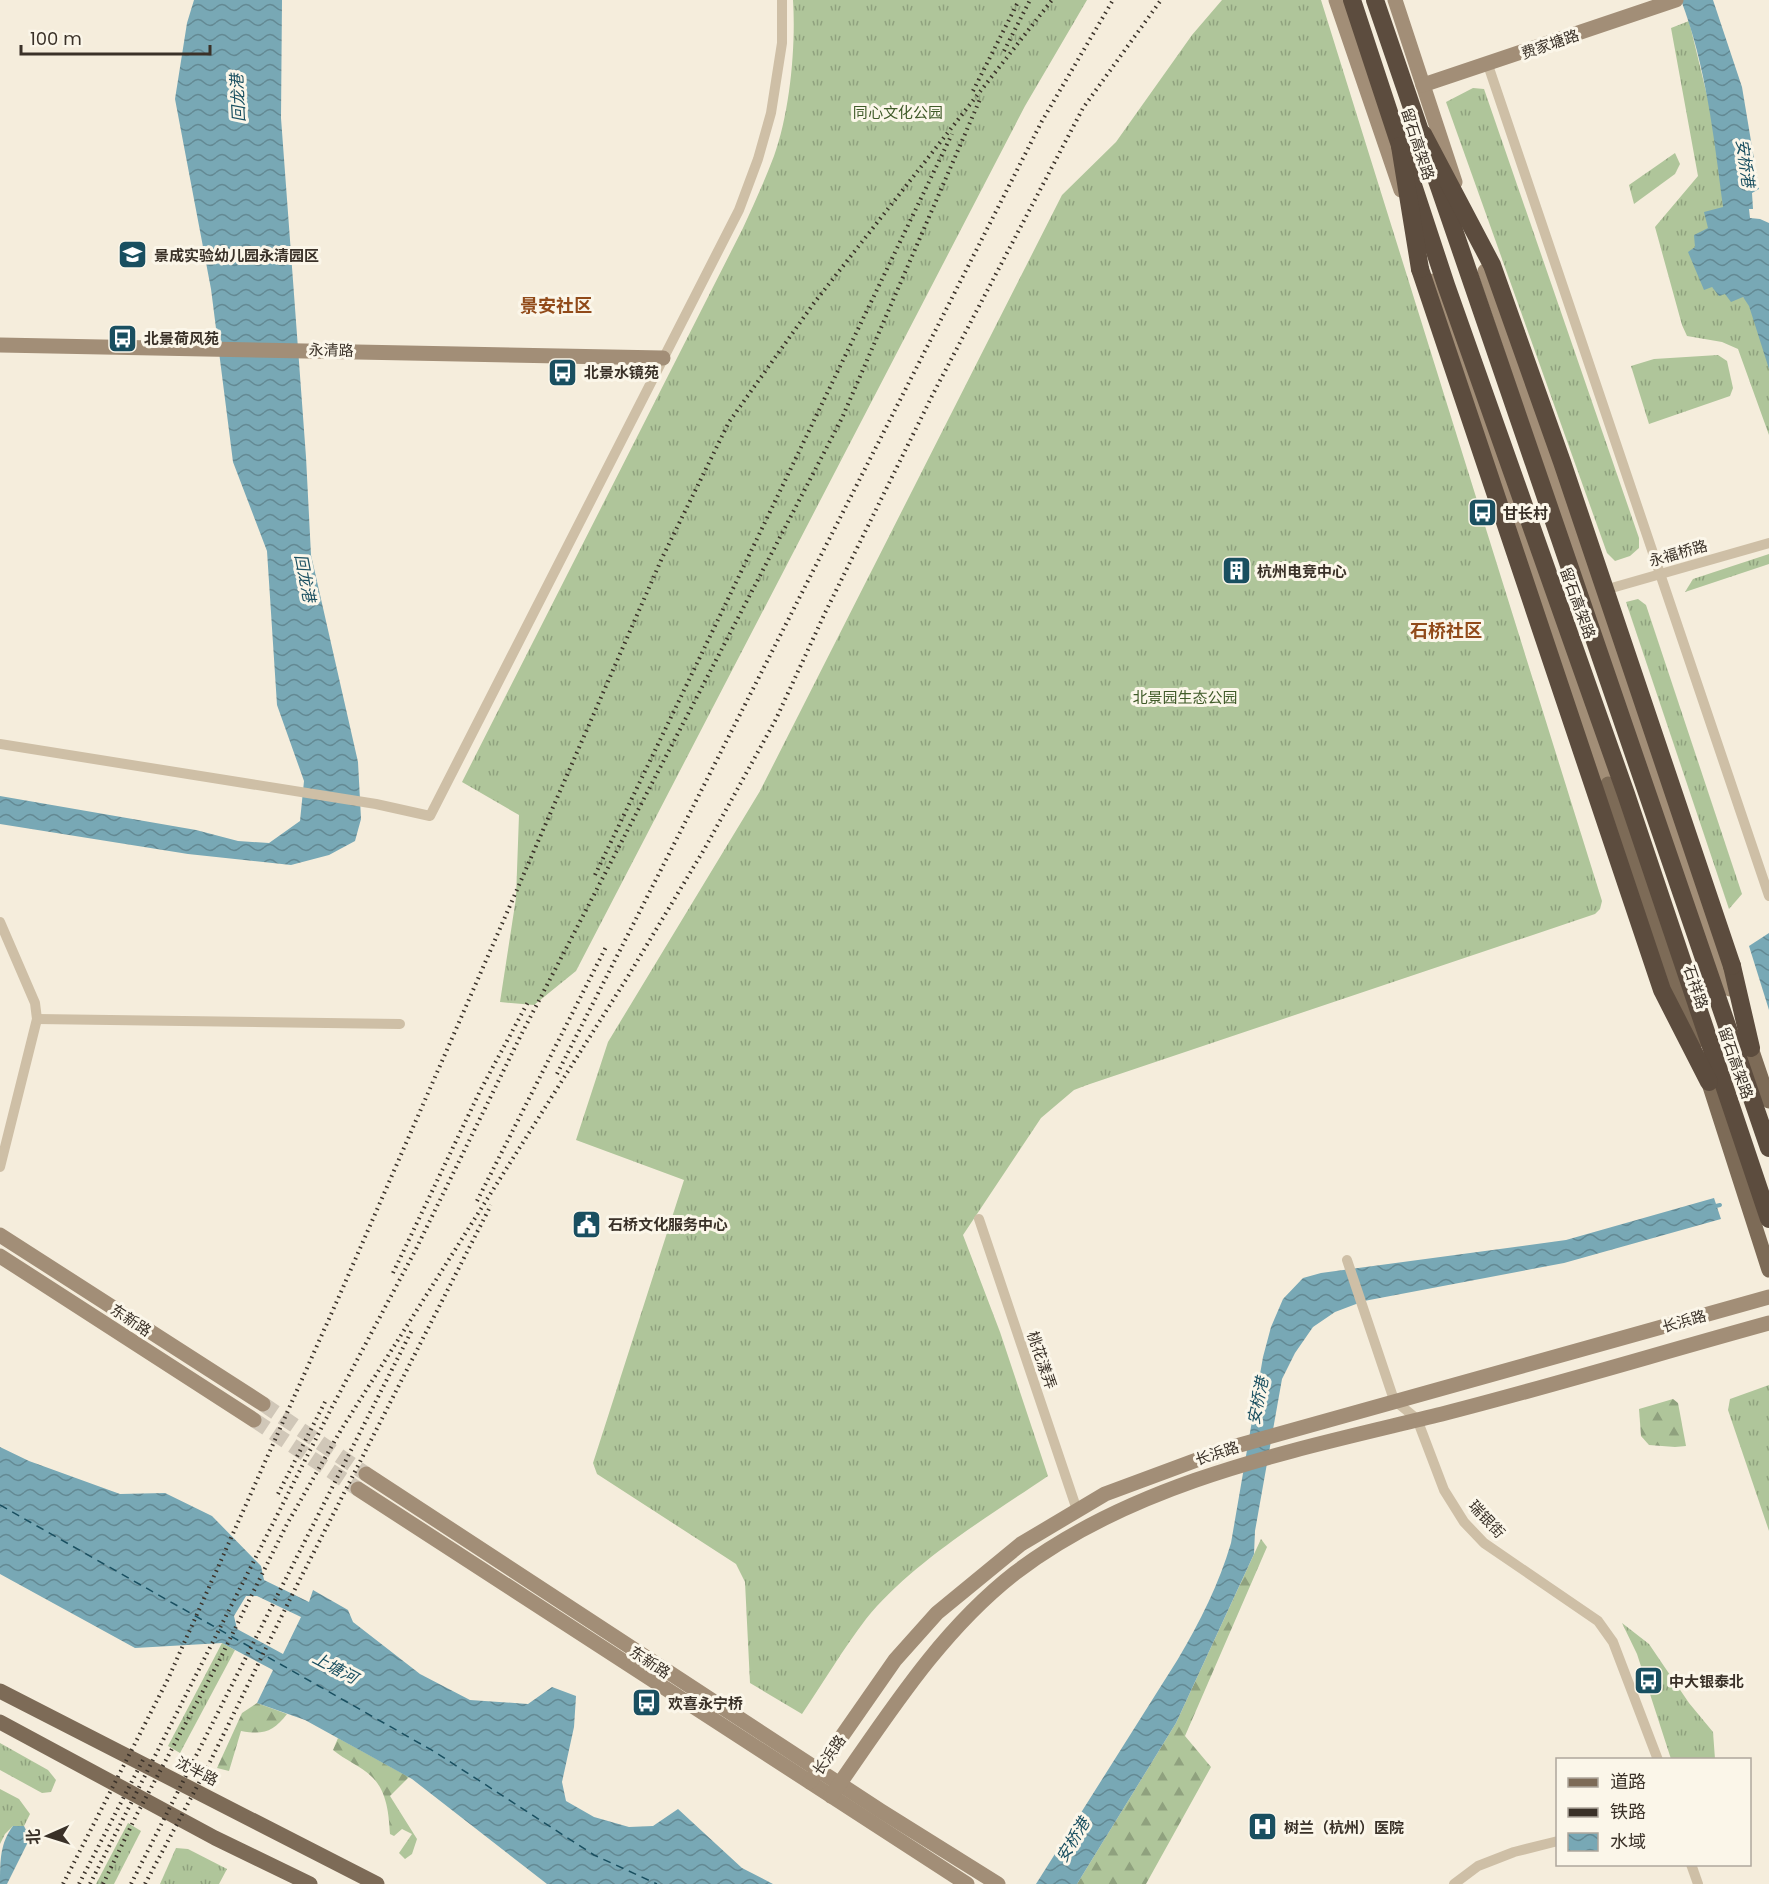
<svg xmlns="http://www.w3.org/2000/svg" width="1769" height="1884" viewBox="0 0 1769 1884" font-family="Poppins,'Noto Sans SC',sans-serif">
	<style>
		.grass { fill: url(#grass-tufts) }
		.forest { fill: url(#forest-firs) }
		.water { fill: url(#water-waves); fill-rule: evenodd }
		.lines { fill: none; stroke-linecap: round; stroke-linejoin: round }
		.stream { stroke: #78a8b5; stroke-width: 4 }
		.ferry { stroke: #194f60; stroke-width: 1.5; stroke-dasharray: 8 6; stroke-linecap: butt }
		.secondary-tunnel { stroke: #d0c7b8; stroke-width: 15; stroke-dasharray: 15 8; stroke-linecap: butt }
		.street { stroke: #cebfa6; stroke-width: 10 }
		.secondary { stroke: #a28e77; stroke-width: 15 }
		.primary { stroke: #7d6b57; stroke-width: 15 }
		.highway { stroke: #5c4c3e; stroke-width: 18 }
		.rail { stroke: #3a3128; stroke-width: 4; stroke-dasharray: 1.5 4.5; stroke-linecap: butt }
		.highway-bridge { stroke: #5c4c3e; stroke-width: 18 }
		.labels { text-anchor: middle; dominant-baseline: central; stroke-width: 6; stroke-linejoin: round; paint-order: stroke }
		.street-label { font-size: 15px; fill: #3a3128; stroke: #fbf6e9 }
		.park-label { font-size: 15px; fill: #405b29; stroke: #fbf6e9 }
		.poi-label { font-size: 15px; font-weight: bold; fill: #3a3128; stroke: #fbf6e9; text-anchor: start }
		.water-label { font-size: 16px; font-style: italic; fill: #194f60; stroke: #fbf6e9 }
		.quarter-label { font-size: 18px; font-weight: bold; fill: #914a19; stroke: #fbf6e9 }
	</style>
	<defs>
		<pattern id="grass-tufts" width="24" height="20" patternUnits="userSpaceOnUse" patternTransform="scale(1.5)"><rect width="24" height="20" fill="#afc59a"/><path d="M3 7l-1-3M5 7V3M7 7l1-3M15 17l-1-3M17 17v-4M19 17l1-3" fill="none" stroke="#8fa17e"/></pattern>
		<pattern id="forest-firs" width="22" height="20" patternUnits="userSpaceOnUse" patternTransform="scale(1.5)"><rect width="22" height="20" fill="#afc59a"/><path d="M5 1l3.5 6h-7zM16 11l3.5 6h-7z" fill="#8fa17e"/></pattern>
		<pattern id="water-waves" width="16" height="10" patternUnits="userSpaceOnUse" patternTransform="scale(1.5)"><rect width="16" height="10" fill="#78a8b5"/><path d="M0 5q4-4 8 0t8 0" fill="none" stroke="#638993"/></pattern>
	</defs>
	<rect width="100%" height="100%" fill="#f5eddc"/>
	<!-- grass -->
	<g class="grass">
		<path d="M793,0H1087L1025,106L576,971L534,1005L500,1002L516,898L519,815L462,782L743,228C754,204 765,180 774,156C790,112 796,46 793,0Z"/>
		<path d="M1222,0H1321L1602,901L1600,909L1595,914L1087,1085L1074,1090L1041,1118L963,1235L1000,1332L1048,1476C989,1516 911,1563 866,1619C843,1649 823,1683 802,1714L750,1683L745,1582L736,1564L597,1474L593,1463L684,1180L576,1140L608,1042L760,791L1062,195L1116,142L1192,35Z"/>
		<polygon points="1689,21 1711,112 1738,206 1708,228 1712,287 1743,297 1750,304 1769,362 1769,435 1738,349 1722,342 1687,336 1682,325 1655,227 1698,176 1671,28"/>
		<polygon points="1473,88 1484,89 1639,538 1639,548 1630,556 1615,561 1607,553 1446,102"/>
		<polygon points="1675,153 1680,164 1675,174 1634,204 1629,185"/>
		<polygon points="1718,355 1727,361 1733,388 1730,396 1649,424 1631,366 1654,359"/>
		<polygon points="1769,554 1769,564 1685,592 1693,579"/>
		<polygon points="1638,599 1646,605 1742,894 1729,909 1626,602"/>
		<polygon points="1769,1385 1769,1531 1728,1410 1730,1399"/>
		<polygon points="1622,1623 1649,1644 1689,1703 1713,1732 1715,1759 1671,1759 1637,1654"/>
		<polygon points="222,1643 235,1650 180,1753 168,1746"/>
		<polygon points="0,1743 48,1770 56,1780 51,1792 42,1793 0,1770"/>
		<polygon points="0,1789 19,1799 30,1814 24,1826 13,1826 5,1834 0,1844"/>
		<polygon points="128,1823 141,1831 114,1884 96,1884"/>
		<polygon points="176,1848 188,1849 227,1869 219,1884 160,1884"/>
	</g>
	<!-- forest -->
	<g class="forest">
		<polygon points="1673,1399 1678,1403 1686,1446 1675,1447 1649,1445 1641,1436 1639,1409"/>
		<polygon points="1261,1539 1267,1547 1185,1736 1211,1767 1146,1884 1077,1884 1176,1723"/>
		<path d="M257,1703L287,1714C273,1732 264,1735 241,1731L229,1771L217,1768L242,1713Z"/>
		<path d="M338,1738L409,1777L390,1796L417,1839L412,1854L405,1859L399,1853L412,1834L402,1829L394,1836L390,1834C389,1815 387,1791 372,1777C361,1766 345,1760 333,1750Z"/>
	</g>
	<!-- water -->
	<g class="water">
		<polygon points="194,0 282,0 281,118 306,457 311,555 358,762 361,819 355,841 329,855 291,865 188,854 0,824 0,796 196,830 238,841 269,843 300,821 304,781 277,705 267,551 233,462 211,289 175,99 187,23"/>
		<path d="M1681,0H1713L1742,87L1759,189L1752,193L1753,209H1749L1750,218L1760,219L1769,223V369L1749,306L1743,297L1731,302L1725,294L1719,296L1712,287L1704,290L1688,252L1695,247L1694,235L1708,228L1704,212L1723,207C1714,137 1706,66 1681,0Z"/>
		<polygon points="1769,933 1769,1010 1749,946"/>
		<path d="M1714,1198L1721,1219L1564,1263L1364,1301L1335,1312L1313,1327L1295,1353L1282,1379L1255,1531L1254,1554L1176,1723L1077,1884H1036L1178,1659C1200,1622 1219,1584 1231,1543L1263,1357L1271,1327L1283,1299L1303,1278L1321,1273L1566,1240Z"/>
		<path d="M0,1447L29,1461L120,1494L165,1493L212,1516L261,1566L264,1580L309,1602L313,1590L348,1610L353,1622L420,1674L470,1700L528,1704L552,1687L576,1696L574,1727L562,1782L566,1801L594,1817L629,1827L653,1826L678,1809L742,1868L773,1884H547L412,1779L305,1720L257,1703L273,1670L222,1643L135,1648L0,1574ZM246,1596H257L301,1617L283,1654L237,1629L234,1616Z"/>
		<path d="M13,1826H24L29,1836L27,1844L7,1884H0C0,1861 0,1843 13,1826Z"/>
	</g>
	<g class="lines">
		<!-- stream -->
		<polyline class="stream" points="1712,1207 1720,1205"/>
		<!-- ferry -->
		<polyline class="ferry" points="0,1505 435,1752 594,1855 657,1884"/>
		<!-- secondary-tunnel -->
		<g class="secondary-tunnel">
			<polyline points="263,1404 366,1474"/>
			<polyline points="254,1420 358,1489"/>
		</g>
		<!-- street -->
		<g class="street">
			<polyline points="1488,65 1769,896"/>
			<polyline points="1601,591 1769,543"/>
			<polyline points="0,744 376,804 430,816 739,210 758,159 771,113 782,43 782,0"/>
			<polyline points="0,922 35,1003 37,1019 0,1167"/>
			<polyline points="37,1019 400,1024"/>
			<polyline points="979,1219 1077,1510"/>
			<polyline points="1347,1260 1394,1400 1417,1419 1444,1490 1464,1522 1484,1543 1598,1621 1613,1642 1658,1760"/>
			<polyline points="1691,1864 1698,1884"/>
			<polyline points="1454,1884 1478,1866 1514,1852 1558,1841"/>
		</g>
		<!-- secondary -->
		<g class="secondary">
			<polyline points="1336,0 1401,190"/>
			<polyline points="1395,0 1455,182"/>
			<polyline points="1423,85 1676,0"/>
			<polyline points="1485,271 1730,989"/>
			<polyline points="1433,281 1556,626 1608,784"/>
			<polyline points="0,345 663,358"/>
			<polyline points="0,1235 263,1404"/>
			<polyline points="0,1256 254,1420"/>
			<polyline points="366,1474 881,1811 998,1884"/>
			<polyline points="358,1489 967,1884"/>
			<polyline points="810,1782 895,1660 937,1613 1021,1544 1105,1494 1229,1448 1769,1297"/>
			<path d="M831,1796C886,1718 938,1633 1015,1573C1137,1480 1296,1450 1442,1414C1552,1386 1660,1353 1769,1323"/>
		</g>
		<!-- primary -->
		<g class="primary">
			<polyline points="1608,784 1696,1042"/>
			<polyline points="1751,1048 1769,1101"/>
			<polyline points="1705,1071 1769,1270"/>
			<polyline points="0,1691 377,1884"/>
			<polyline points="0,1722 215,1838 310,1884"/>
		</g>
		<!-- highway -->
		<g class="highway">
			<polyline points="1352,0 1446,285 1626,794 1769,1219"/>
			<polyline points="1375,0 1769,1148"/>
			<polyline points="1420,269 1662,990 1709,1082"/>
			<polyline points="1732,966 1751,1048"/>
		</g>
		<!-- rail -->
		<g class="rail">
			<polyline points="1004,51 1030,0"/>
			<polyline points="973,91 1019,0"/>
			<polyline points="595,875 952,134"/>
			<polyline points="557,1074 1042,121 1113,0"/>
			<polyline points="477,1201 607,945"/>
			<polyline points="393,1273 480,1091 528,1002"/>
			<polyline points="278,1494 327,1398"/>
			<polyline points="63,1884 168,1679 341,1292 662,558 729,422 814,303 1052,0"/>
			<polyline points="79,1884 145,1756"/>
			<polyline points="90,1884 330,1411 416,1249 521,1035 842,418 981,97"/>
			<polyline points="103,1884 137,1814 218,1663 287,1524 341,1430 627,978 705,848 776,719 825,613 933,394 1083,108 1161,0"/>
			<polyline points="131,1884 412,1330"/>
			<polyline points="145,1884 209,1764 294,1591 491,1205"/>
		</g>
		<!-- highway-bridge -->
		<g class="highway-bridge">
			<polyline points="1423,134 1492,265 1562,462 1732,966"/>
			<polyline points="1400,146 1420,269"/>
		</g>
	</g>
	<!-- icons -->
	<defs>
		<symbol id="school-square" viewBox="-11 -11 22 22"><rect x="-9" y="-9" width="18" height="18" rx="4" fill="#194f60" stroke="#fbf6e9"/><path d="M0-5L7-2L0 1L-7-2ZM-4 1L0 2.5L4 1V4Q0 6-4 4Z" fill="#fff"/></symbol>
		<symbol id="bus-square" viewBox="-11 -11 22 22"><rect x="-9" y="-9" width="18" height="18" rx="4" fill="#194f60" stroke="#fbf6e9"/><path d="M-5-6H5V4H4V6H2V4H-2V6H-4V4H-5ZM-3.5-4V0h7V-4ZM-3.5 1.2v1.5H-2V1.2ZM2 1.2v1.5H3.5V1.2Z" fill="#fff"/></symbol>
		<symbol id="building-square" viewBox="-11 -11 22 22"><rect x="-9" y="-9" width="18" height="18" rx="4" fill="#194f60" stroke="#fbf6e9"/><path d="M-4-6H4V6H1V3H-1V6H-4ZM-2.5-4.3h1.7v1.8h-1.7ZM.8-4.3h1.7v1.8H.8ZM-2.5-1h1.7V.8h-1.7ZM.8-1h1.7V.8H.8Z" fill="#fff"/></symbol>
		<symbol id="civic-square" viewBox="-11 -11 22 22"><rect x="-9" y="-9" width="18" height="18" rx="4" fill="#194f60" stroke="#fbf6e9"/><path d="M-.6-6.5H3V-4.5H.6V-3L4-1V1h2V6H-6V1h2V-1L-.6-3ZM-1.2 2.5V6h2.4V2.5Z" fill="#fff"/></symbol>
		<symbol id="hospital-square" viewBox="-11 -11 22 22"><rect x="-9" y="-9" width="18" height="18" rx="4" fill="#194f60" stroke="#fbf6e9"/><path d="M-5-5h3v3.5h4V-5h3V5h-3V1.5h-4V5h-3Z" fill="#fff"/></symbol>
	</defs>
	<g fill-rule="evenodd">
		<use href="#school-square" x="116" y="238" width="33" height="33"/>
		<use href="#bus-square" x="106" y="322" width="33" height="33"/>
		<use href="#bus-square" x="546" y="356" width="33" height="33"/>
		<use href="#bus-square" x="1466" y="496" width="33" height="33"/>
		<use href="#building-square" x="1220" y="554" width="33" height="33"/>
		<use href="#civic-square" x="570" y="1208" width="33" height="33"/>
		<use href="#bus-square" x="1632" y="1664" width="33" height="33"/>
		<use href="#bus-square" x="630" y="1686" width="33" height="33"/>
		<use href="#hospital-square" x="1246" y="1810" width="33" height="33"/>
	</g>
	<g class="labels">
		<!-- street labels -->
		<g class="street-label">
			<text transform="translate(1550 44) rotate(-19)">费家塘路</text>
			<text transform="translate(1418 144) rotate(72)">留石高架路</text>
			<text transform="translate(331 350) rotate(1)">永清路</text>
			<text transform="translate(1678 553) rotate(-16)">永福桥路</text>
			<text transform="translate(1578 603) rotate(70)">留石高架路</text>
			<text transform="translate(1696 987) rotate(71)">石祥路</text>
			<text transform="translate(1736 1063) rotate(71)">留石高架路</text>
			<text transform="translate(131 1320) rotate(33)">东新路</text>
			<text transform="translate(1684 1321) rotate(-16)">长浜路</text>
			<text transform="translate(1042 1360) rotate(71)">桃花漾弄</text>
			<text transform="translate(1217 1453) rotate(-18)">长浜路</text>
			<text transform="translate(1487 1519) rotate(47)">瑞银街</text>
			<text transform="translate(650 1662) rotate(33)">东新路</text>
			<text transform="translate(829 1755) rotate(-55)">长浜路</text>
			<text transform="translate(197 1771) rotate(27)">沈半路</text>
		</g>
		<!-- park labels -->
		<g class="park-label">
			<text x="898" y="112">同心文化公园</text>
			<text x="1185" y="697">北景园生态公园</text>
		</g>
		<!-- poi labels -->
		<g class="poi-label">
			<text x="154" y="255">景成实验幼儿园永清园区</text>
			<text x="144" y="338">北景荷风苑</text>
			<text x="584" y="372">北景水镜苑</text>
			<text x="1503" y="513">甘长村</text>
			<text x="1257" y="571">杭州电竞中心</text>
			<text x="608" y="1224">石桥文化服务中心</text>
			<text x="1669" y="1681">中大银泰北</text>
			<text x="668" y="1703">欢喜永宁桥</text>
			<text x="1284" y="1827">树兰（杭州）医院</text>
		</g>
		<!-- water labels -->
		<g class="water-label">
			<text transform="translate(238 98) rotate(-93)">回龙港</text>
			<text transform="translate(1745 163) rotate(82)">安桥港</text>
			<text transform="translate(305 578) rotate(79)">回龙港</text>
			<text transform="translate(1258 1401) rotate(-79)">安桥港</text>
			<text transform="translate(335 1668) rotate(28)">上塘河</text>
			<text transform="translate(1073 1840) rotate(-59)">安桥港</text>
		</g>
		<!-- quarter labels -->
		<g class="quarter-label">
			<text x="556" y="305">景安社区</text>
			<text x="1446" y="630">石桥社区</text>
		</g>
	</g>
	<!-- legend -->
	<rect x="1556" y="1758" width="195" height="108" fill="#fbf6e9" stroke="#aea79c" stroke-width="1.5"/>
	<rect x="1568" y="1778" width="30" height="9" fill="#7d6b57" stroke="#aea79c" stroke-width="1.5"/>
	<text x="1610" y="1788" font-size="18" fill="#3a3128">道路</text>
	<rect x="1568" y="1808" width="30" height="9" fill="#3a3128" stroke="#aea79c" stroke-width="1.5"/>
	<text x="1610" y="1818" font-size="18" fill="#3a3128">铁路</text>
	<rect x="1568" y="1833" width="30" height="18" fill="url(#water-waves)" stroke="#aea79c" stroke-width="1.5"/>
	<text x="1610" y="1848" font-size="18" fill="#3a3128">水域</text>
	<!-- north arrow -->
	<g transform="translate(48 1836) rotate(267)" stroke="#fbf6e9" stroke-width="4.5" paint-order="stroke">
	<path d="M0-4.5L10 22L0 15L-10 22Z" fill="#3a3128"/>
	<text y="-9" font-size="16" font-weight="bold" text-anchor="middle" fill="#3a3128">北</text>
	</g>
	<!-- scale -->
	<path d="M21 45v9h189v-9" fill="none" stroke="#3a3128" stroke-width="3"/>
	<text x="30" y="45" font-size="18" fill="#3a3128" stroke="#fbf6e9" stroke-width="4.5" paint-order="stroke">100 m</text>
</svg>
